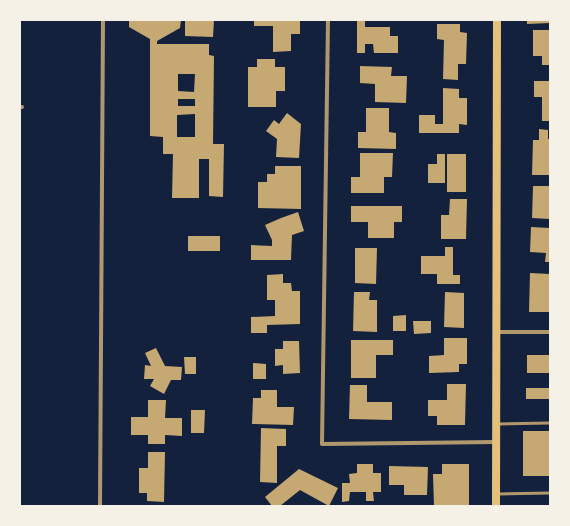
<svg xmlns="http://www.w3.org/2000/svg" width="570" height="526" viewBox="0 0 570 526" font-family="Lato,sans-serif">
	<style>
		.building { fill: #c6a872; fill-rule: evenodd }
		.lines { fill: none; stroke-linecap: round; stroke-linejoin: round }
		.service { stroke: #b1986c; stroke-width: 3 }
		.minor { stroke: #b1986c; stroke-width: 4 }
		.secondary { stroke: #e5c07b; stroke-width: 8 }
	</style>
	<rect width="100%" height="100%" fill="#14213d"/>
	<!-- building -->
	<g class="building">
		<path d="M129,20H181L180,28L157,41V44H209V55L214,56L213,144H224L223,197L209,196V159H199V198H172L173,154H163V137L150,136V39L129,27ZM178,74H195L194,92L178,91ZM178,99H195V106H178ZM195,114V137H177V115Z"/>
		<polygon points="185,20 214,20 213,37 185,36"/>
		<polygon points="254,20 300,20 300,34 291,34 291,51 273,52 273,26 254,26"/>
		<polygon points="357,20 365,20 365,27 390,27 390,36 398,36 398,53 374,53 373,44 365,44 365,53 357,53"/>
		<polygon points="527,20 550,20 550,23 527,24"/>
		<polygon points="437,24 460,24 460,32 467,33 466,64 458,64 458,80 443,79 444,40 437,39"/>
		<polygon points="533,30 550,30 550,65 542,65 542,56 533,56"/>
		<polygon points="257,59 275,59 275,67 285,67 285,91 276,91 276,107 248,107 248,67 257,67"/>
		<polygon points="360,66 392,67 391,76 407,76 406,103 375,102 375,84 360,83"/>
		<polygon points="534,81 550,81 550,121 542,121 542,97 534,97"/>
		<polygon points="443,88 459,89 459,98 467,98 467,125 459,124 459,133 419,133 419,115 435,115 435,124 443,124"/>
		<polygon points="366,108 389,108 389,132 396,133 396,149 358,148 358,132 366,132"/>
		<polygon points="287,113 301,124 299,158 276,157 277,139 266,131 274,120 279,124"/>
		<polygon points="539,129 548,130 548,139 550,139 550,175 532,175 533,140 539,140"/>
		<polygon points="360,153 393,153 392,177 384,177 384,193 351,193 351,177 360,177"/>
		<polygon points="437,154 445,154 445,183 428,183 428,164 437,164"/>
		<rect x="447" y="154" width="19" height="38"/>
		<polygon points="275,166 301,166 301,209 258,208 258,182 267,182 267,174 275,174"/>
		<polygon points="533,186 550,186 550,219 532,218"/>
		<polygon points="450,199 467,199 466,239 441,239 441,215 449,215"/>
		<polygon points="351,206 402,206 402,222 394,222 394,238 368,238 368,222 351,222"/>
		<polygon points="298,212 304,231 292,235 291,260 251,260 251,245 272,246 272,240 265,225 281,218"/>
		<polygon points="531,227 550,228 550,262 545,262 546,253 530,252"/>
		<rect x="188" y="236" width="32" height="15"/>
		<polygon points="445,247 453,247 453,275 460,275 460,284 437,284 437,274 421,274 421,256 445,256"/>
		<polygon points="355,248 377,248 376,284 355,283"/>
		<polygon points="530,273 550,274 550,312 529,312"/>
		<polygon points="283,274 283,283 291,283 292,291 300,291 300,324 267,325 267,333 251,333 251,317 275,316 275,300 267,300 267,275"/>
		<polygon points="354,292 370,292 369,300 377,300 377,332 353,331"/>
		<polygon points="445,292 464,293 464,328 444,327"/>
		<polygon points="406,315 406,331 393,331 393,316"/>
		<polygon points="413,321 431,321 431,333 414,334"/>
		<polygon points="444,338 467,338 467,364 459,364 459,372 429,373 429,356 444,355"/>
		<polygon points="351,340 393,340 393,355 376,355 376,378 351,378"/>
		<polygon points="283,341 299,341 300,373 283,374 283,365 275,366 275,349 283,349"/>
		<polygon points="156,348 165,366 182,367 181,380 171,380 164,394 150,386 154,379 144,379 145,365 151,366 145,353"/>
		<rect x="527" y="355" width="23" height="18"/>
		<polygon points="184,357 196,357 196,374 185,374"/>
		<polygon points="253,363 266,364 266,379 253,379"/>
		<polygon points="447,384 466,384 465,425 437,425 437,416 428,416 428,400 447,400"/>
		<polygon points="350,385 367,385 367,402 392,402 392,420 349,419"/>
		<rect x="526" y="388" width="24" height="11"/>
		<polygon points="261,390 277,390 277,407 294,407 293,425 252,424 253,398 261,398"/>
		<polygon points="148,400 166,400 165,418 182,418 182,436 165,435 165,444 148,444 148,435 131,435 131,417 148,417"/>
		<polygon points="191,410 205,410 204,433 191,433"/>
		<polygon points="261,428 286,429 286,446 277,446 277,483 260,482"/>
		<rect x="523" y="431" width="27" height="45"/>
		<polygon points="148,452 165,452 164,502 147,501 147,493 139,493 139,468 148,468"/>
		<polygon points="357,464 373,464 373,473 381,473 381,492 373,492 374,501 366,501 366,492 350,492 349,501 342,502 342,483 350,483 349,474 357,473"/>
		<polygon points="442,464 469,464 469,506 434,506 433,474 442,474"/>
		<polygon points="389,466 428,467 427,495 404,495 404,485 389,485"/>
		<polygon points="299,469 338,488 329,506 300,490 280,506 272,506 265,497"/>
	</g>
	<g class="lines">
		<!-- service -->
		<g class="service">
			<polyline points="498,424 550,423"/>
			<polyline points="498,494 550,493"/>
		</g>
		<!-- minor -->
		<g class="minor">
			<polyline points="328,20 322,444 496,442"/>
			<polyline points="20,107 22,107"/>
			<polyline points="497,332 550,332"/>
			<polyline points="100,506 103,20"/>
		</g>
		<!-- secondary -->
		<polyline class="secondary" points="496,506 497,20"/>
	</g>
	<!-- border -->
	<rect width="570" height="526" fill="none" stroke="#f6f1e7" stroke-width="42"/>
</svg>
